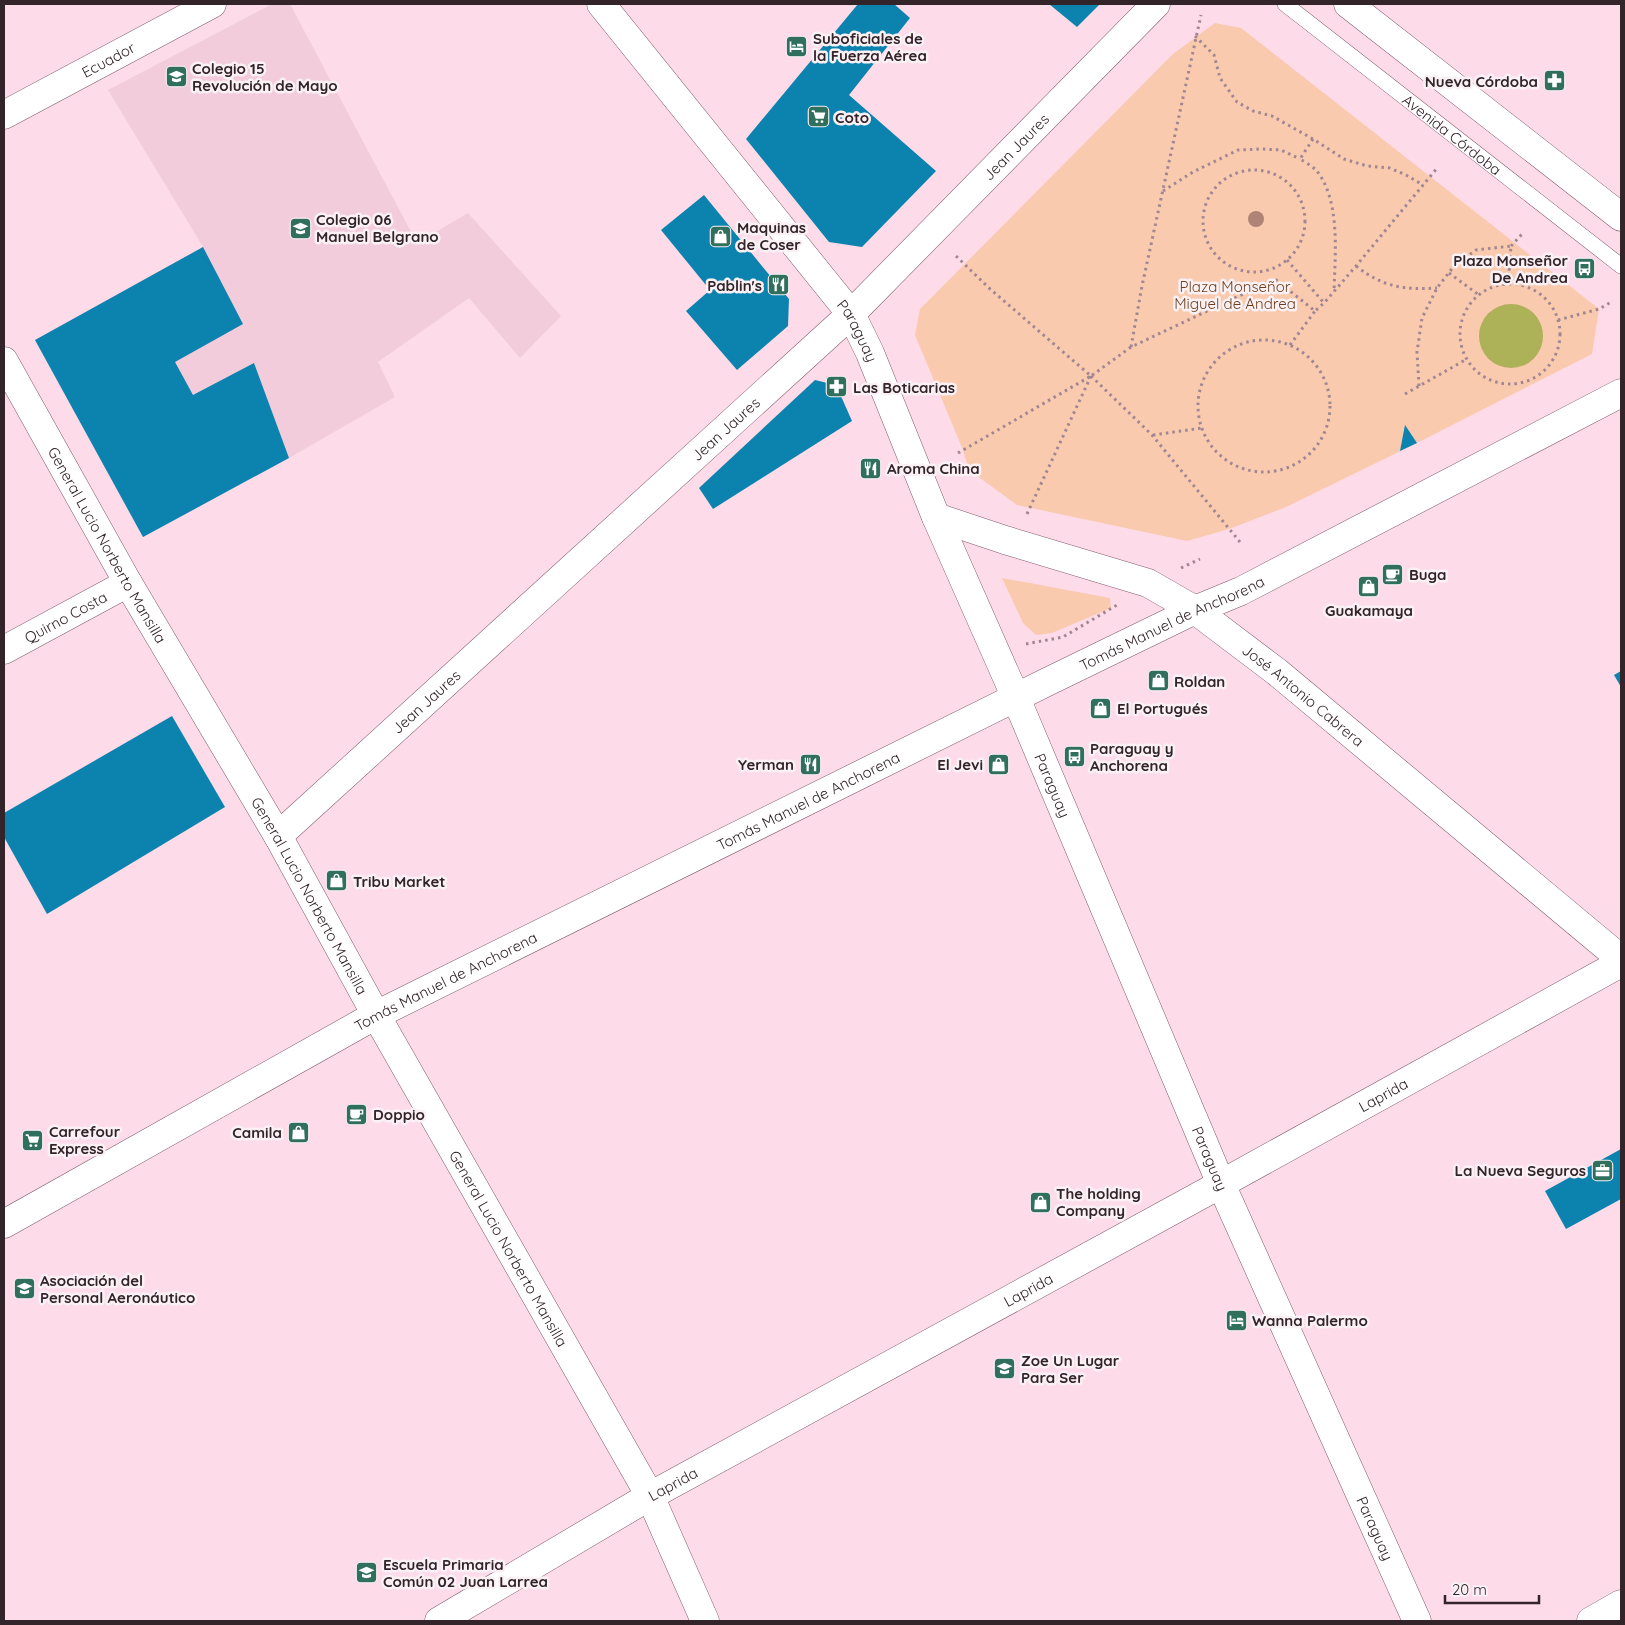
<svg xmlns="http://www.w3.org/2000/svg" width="1625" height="1625" viewBox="0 0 1625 1625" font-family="Quicksand,sans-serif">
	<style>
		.built { fill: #f3ccdc }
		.green { fill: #facaaf }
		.water { fill: #adb158 }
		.building { fill: #0c83af }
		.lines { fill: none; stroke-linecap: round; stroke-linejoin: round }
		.lane-casing { stroke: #805c6b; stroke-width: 16 }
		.street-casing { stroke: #805c6b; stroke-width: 29 }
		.primary-casing { stroke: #805c6b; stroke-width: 29 }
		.path { stroke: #a08791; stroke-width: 3; stroke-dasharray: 2.5 4; stroke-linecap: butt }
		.lane { stroke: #fff; stroke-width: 15 }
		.street { stroke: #fff; stroke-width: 28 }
		.primary { stroke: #fff; stroke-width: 28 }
		.tree { fill: #af8477 }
		.labels { text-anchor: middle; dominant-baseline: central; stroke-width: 5; stroke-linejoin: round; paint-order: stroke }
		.poi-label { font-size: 15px; font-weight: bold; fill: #33242a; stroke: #f9f1f4; text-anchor: start }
		.street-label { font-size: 15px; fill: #33242a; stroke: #f9f1f4 }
		.park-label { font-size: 15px; fill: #703d1a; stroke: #f9f1f4 }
	</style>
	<rect width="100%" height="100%" fill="#fddbe9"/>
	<!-- built -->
	<polygon class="built" points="272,4 290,4 417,243 468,213 561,316 520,358 469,298 378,362 395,397 289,458 143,537 35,340 203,247 108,90"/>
	<!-- green -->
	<g class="green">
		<polygon points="1215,23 1241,28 1599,309 1592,354 1417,443 1284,508 1229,529 1187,541 1017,505 969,470 963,450 915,335 920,309 1173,54"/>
		<polygon points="1002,578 1110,598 1111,608 1052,633 1036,635 1023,623"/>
	</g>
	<!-- water -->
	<circle class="water" cx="1511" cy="336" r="32"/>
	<!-- building -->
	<g class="building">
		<polygon points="858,4 894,4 910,18 849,95 936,171 862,247 829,242 746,139"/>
		<polygon points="1049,4 1100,4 1077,27"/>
		<polygon points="704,195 789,299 788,326 737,370 686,311 710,290 661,230"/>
		<polygon points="203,247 243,324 175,362 193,395 254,363 289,458 143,537 35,340"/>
		<polygon points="815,380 836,385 852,421 713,509 699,488"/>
		<polygon points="1405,425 1417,443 1400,451"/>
		<polygon points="1621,671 1621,687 1614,675"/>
		<polygon points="172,716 225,807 47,914 4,837 4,813"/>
		<polygon points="1621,1149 1621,1199 1566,1229 1545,1191"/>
	</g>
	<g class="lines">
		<defs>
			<g id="lane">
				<path id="s1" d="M1285,4L1621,266"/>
			</g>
			<g id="street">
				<path id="s2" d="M601,4L851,314L870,353L936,517L1016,698L1221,1184L1417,1621"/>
				<path id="s3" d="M4,115L212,4"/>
				<path id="s4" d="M4,361L128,583L278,836L376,1015L650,1496L705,1621"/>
				<path id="s5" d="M936,517L1005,540L1148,583L1195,610L1277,672L1621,959"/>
				<path id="s6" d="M4,650L128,583"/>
				<path id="s7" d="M278,836L851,314L1156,4"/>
				<path id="s8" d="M4,1224L376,1015L1047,682L1195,610L1241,591L1621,393"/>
				<path id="s9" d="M439,1621L650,1496L1221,1184L1621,963"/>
				<polyline points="1591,1621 1621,1604"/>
			</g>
			<polyline id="primary" points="1348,4 1621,217"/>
		</defs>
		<!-- lane casing -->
		<use href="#lane" class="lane-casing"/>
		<!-- street casing -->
		<use href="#street" class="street-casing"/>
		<!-- primary casing -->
		<use href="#primary" class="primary-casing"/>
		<!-- path -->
		<g class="path">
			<polyline points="1195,36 1214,55 1220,78 1237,102 1253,111 1272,116 1313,139 1344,159 1367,166 1390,168 1406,175 1423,185"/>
			<path d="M1313,139L1300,159C1305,162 1312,166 1316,170C1341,200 1335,255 1334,292"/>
			<circle cx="1254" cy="221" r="51"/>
			<polyline points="1163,191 1193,172 1238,150 1261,149 1281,150 1300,159"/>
			<polyline points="1511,246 1523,233"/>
			<polyline points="956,256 989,288 1091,376 1131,347 1275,279 1315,311 1324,303 1356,266 1438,167"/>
			<polyline points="1287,260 1324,303"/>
			<path d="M1356,266C1383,287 1403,290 1437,288"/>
			<polyline points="1449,273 1479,295"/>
			<circle cx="1510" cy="334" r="50"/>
			<polyline points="1558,320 1599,309 1613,301"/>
			<circle cx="1264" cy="406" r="66"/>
			<polyline points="1290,345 1315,311"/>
			<polyline points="1131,347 1142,286 1201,15"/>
			<polyline points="1091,376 1152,435 1240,542"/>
			<polyline points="1419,386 1417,352 1422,318 1437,288 1454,266 1476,250 1511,246 1508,284"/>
			<polyline points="1405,394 1467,359"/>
			<polyline points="1153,435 1202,428"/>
			<polyline points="958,453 1091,376"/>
			<polyline points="1027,514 1091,376"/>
			<polyline points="1181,568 1200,559"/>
			<polyline points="1026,644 1063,637 1117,605"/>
		</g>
		<!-- lane -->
		<use href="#lane" class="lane"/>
		<!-- street -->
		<use href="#street" class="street"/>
		<!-- primary -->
		<use href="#primary" class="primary"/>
	</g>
	<!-- trees -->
	<circle class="tree" cx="1256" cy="219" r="8"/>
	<!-- icons -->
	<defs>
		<symbol id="hotel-square" viewBox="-11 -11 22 22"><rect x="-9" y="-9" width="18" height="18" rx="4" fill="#306f5c" stroke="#f9f1f4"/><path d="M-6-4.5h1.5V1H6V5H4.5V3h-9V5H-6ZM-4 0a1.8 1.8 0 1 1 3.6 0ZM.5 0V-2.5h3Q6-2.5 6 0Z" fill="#fff"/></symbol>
		<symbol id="school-square" viewBox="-11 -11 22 22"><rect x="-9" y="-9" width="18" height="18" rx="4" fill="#306f5c" stroke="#f9f1f4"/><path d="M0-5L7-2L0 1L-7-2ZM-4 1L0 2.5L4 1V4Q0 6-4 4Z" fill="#fff"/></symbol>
		<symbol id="pharmacy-square" viewBox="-11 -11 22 22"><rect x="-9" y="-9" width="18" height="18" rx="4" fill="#306f5c" stroke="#f9f1f4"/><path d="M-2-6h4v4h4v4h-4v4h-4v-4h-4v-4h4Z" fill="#fff"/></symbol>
		<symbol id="supermarket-square" viewBox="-11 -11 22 22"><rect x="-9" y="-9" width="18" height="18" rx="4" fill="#306f5c" stroke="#f9f1f4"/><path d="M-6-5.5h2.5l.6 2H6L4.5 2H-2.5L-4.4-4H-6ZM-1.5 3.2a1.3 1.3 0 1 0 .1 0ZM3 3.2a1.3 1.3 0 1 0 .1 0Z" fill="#fff"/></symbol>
		<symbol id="shop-square" viewBox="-11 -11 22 22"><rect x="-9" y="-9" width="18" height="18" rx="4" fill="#306f5c" stroke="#f9f1f4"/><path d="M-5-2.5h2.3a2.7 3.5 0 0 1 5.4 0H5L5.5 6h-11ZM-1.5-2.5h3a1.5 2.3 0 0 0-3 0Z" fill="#fff"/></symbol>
		<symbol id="bus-square" viewBox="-11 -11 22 22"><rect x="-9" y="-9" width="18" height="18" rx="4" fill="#306f5c" stroke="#f9f1f4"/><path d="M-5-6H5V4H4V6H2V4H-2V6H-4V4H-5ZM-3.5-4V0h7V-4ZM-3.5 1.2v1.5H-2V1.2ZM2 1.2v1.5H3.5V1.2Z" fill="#fff"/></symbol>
		<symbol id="restaurant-square" viewBox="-11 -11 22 22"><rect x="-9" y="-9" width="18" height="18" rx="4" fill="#306f5c" stroke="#f9f1f4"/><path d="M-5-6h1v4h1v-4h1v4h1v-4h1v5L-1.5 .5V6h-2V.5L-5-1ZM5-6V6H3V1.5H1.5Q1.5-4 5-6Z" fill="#fff"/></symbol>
		<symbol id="cafe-square" viewBox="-11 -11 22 22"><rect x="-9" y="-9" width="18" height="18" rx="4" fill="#306f5c" stroke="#f9f1f4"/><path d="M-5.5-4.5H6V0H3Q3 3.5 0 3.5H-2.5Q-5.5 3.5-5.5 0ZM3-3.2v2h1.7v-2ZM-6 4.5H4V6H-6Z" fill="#fff"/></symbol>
		<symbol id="office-square" viewBox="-11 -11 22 22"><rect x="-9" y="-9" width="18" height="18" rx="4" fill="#306f5c" stroke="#f9f1f4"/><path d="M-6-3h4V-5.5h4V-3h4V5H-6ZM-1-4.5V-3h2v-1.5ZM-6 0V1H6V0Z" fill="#fff"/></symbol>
		<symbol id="university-square" viewBox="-11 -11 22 22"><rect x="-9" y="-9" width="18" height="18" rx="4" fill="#306f5c" stroke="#f9f1f4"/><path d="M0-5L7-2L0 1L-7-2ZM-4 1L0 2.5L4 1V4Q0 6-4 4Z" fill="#fff"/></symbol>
	</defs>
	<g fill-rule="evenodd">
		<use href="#hotel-square" x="784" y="34" width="25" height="25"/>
		<use href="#school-square" x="164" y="64" width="25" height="25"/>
		<use href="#pharmacy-square" x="1542" y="68" width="25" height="25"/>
		<use href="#supermarket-square" x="806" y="104" width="25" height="25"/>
		<use href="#school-square" x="288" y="216" width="25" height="25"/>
		<use href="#shop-square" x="708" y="224" width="25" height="25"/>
		<use href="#bus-square" x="1572" y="256" width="25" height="25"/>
		<use href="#restaurant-square" x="766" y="272" width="25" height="25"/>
		<use href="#pharmacy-square" x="824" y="374" width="25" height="25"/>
		<use href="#restaurant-square" x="858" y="456" width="25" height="25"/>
		<use href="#cafe-square" x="1380" y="562" width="25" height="25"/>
		<use href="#shop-square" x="1356" y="574" width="25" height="25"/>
		<use href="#shop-square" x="1146" y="668" width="25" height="25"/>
		<use href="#shop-square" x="1088" y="696" width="25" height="25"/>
		<use href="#bus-square" x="1062" y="744" width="25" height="25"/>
		<use href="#restaurant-square" x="798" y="752" width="25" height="25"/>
		<use href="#shop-square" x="986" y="752" width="25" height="25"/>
		<use href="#shop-square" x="324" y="868" width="25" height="25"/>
		<use href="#cafe-square" x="344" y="1102" width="25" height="25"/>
		<use href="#shop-square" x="286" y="1120" width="25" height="25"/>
		<use href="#supermarket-square" x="20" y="1128" width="25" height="25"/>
		<use href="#office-square" x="1590" y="1158" width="25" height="25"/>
		<use href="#shop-square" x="1028" y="1190" width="25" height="25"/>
		<use href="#university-square" x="12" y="1276" width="25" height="25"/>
		<use href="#hotel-square" x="1224" y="1308" width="25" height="25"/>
		<use href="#school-square" x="992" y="1356" width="25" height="25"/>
		<use href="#school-square" x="354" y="1560" width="25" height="25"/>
	</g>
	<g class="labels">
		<!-- poi labels -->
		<g class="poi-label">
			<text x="813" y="38">Suboficiales de<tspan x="813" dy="17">la Fuerza Aérea</tspan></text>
			<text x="192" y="68">Colegio 15<tspan x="192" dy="17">Revolución de Mayo</tspan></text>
			<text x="1538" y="81" text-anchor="end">Nueva Córdoba</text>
			<text x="835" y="117">Coto</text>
			<text x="316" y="219">Colegio 06<tspan x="316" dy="17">Manuel Belgrano</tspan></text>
			<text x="737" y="227">Maquinas<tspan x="737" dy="17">de Coser</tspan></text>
			<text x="1568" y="260" text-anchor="end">Plaza Monseñor<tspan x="1568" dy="17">De Andrea</tspan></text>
			<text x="762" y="285" text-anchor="end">Pablin's</text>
			<text x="853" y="387">Las Boticarias</text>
			<text x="887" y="468">Aroma China</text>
			<text x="1409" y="574">Buga</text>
			<text x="1369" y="610" text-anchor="middle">Guakamaya</text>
			<text x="1174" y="681">Roldan</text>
			<text x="1117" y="708">El Portugués</text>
			<text x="1090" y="748">Paraguay y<tspan x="1090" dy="17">Anchorena</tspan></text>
			<text x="794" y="764" text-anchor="end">Yerman</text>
			<text x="983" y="764" text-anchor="end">El Jevi</text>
			<text x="353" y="881">Tribu Market</text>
			<text x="373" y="1114">Doppio</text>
			<text x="49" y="1131">Carrefour<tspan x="49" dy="17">Express</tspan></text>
			<text x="282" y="1132" text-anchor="end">Camila</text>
			<text x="1586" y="1170" text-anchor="end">La Nueva Seguros</text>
			<text x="1056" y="1193">The holding<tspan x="1056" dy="17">Company</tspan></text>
			<text x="40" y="1280">Asociación del<tspan x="40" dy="17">Personal Aeronáutico</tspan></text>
			<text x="1252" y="1320">Wanna Palermo</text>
			<text x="1021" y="1360">Zoe Un Lugar<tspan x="1021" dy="17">Para Ser</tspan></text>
			<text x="383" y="1564">Escuela Primaria<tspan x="383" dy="17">Común 02 Juan Larrea</tspan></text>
		</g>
		<!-- street labels -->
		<g class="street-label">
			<text stroke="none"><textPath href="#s3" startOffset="118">Ecuador</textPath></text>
			<text stroke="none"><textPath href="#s1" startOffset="212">Avenida Córdoba</textPath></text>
			<text stroke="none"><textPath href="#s7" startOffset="1010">Jean Jaures</textPath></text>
			<text stroke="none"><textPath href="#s2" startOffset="416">Paraguay</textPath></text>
			<text stroke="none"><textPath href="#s7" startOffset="605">Jean Jaures</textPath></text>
			<text stroke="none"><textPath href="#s4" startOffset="211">General Lucio Norberto Mansilla</textPath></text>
			<text stroke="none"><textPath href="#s6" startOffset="70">Quirno Costa</textPath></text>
			<text stroke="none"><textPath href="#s8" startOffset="1314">Tomás Manuel de Anchorena</textPath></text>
			<text stroke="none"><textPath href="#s5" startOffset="414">José Antonio Cabrera</textPath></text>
			<text stroke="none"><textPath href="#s7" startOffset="200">Jean Jaures</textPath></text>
			<text stroke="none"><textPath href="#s2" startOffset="911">Paraguay</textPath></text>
			<text stroke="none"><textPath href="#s8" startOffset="909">Tomás Manuel de Anchorena</textPath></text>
			<text stroke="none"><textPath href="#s4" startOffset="616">General Lucio Norberto Mansilla</textPath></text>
			<text stroke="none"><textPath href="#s8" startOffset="504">Tomás Manuel de Anchorena</textPath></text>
			<text stroke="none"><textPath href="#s9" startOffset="1081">Laprida</textPath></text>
			<text stroke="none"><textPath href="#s2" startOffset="1316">Paraguay</textPath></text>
			<text stroke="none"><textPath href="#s4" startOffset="1021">General Lucio Norberto Mansilla</textPath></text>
			<text stroke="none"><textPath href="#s9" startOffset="676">Laprida</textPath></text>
			<text stroke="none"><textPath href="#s9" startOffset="271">Laprida</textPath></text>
			<text stroke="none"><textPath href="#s2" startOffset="1721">Paraguay</textPath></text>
		</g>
		<!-- park labels -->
		<g class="park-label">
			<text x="1235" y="286">Plaza Monseñor<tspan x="1235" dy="17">Miguel de Andrea</tspan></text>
		</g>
	</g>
	<!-- border -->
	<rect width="1625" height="1625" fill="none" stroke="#33242a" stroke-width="10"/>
	<!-- scale -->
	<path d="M1445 1595v8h94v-8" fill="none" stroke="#33242a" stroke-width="2.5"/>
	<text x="1452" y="1595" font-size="15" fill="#33242a" stroke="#f9f1f4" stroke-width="4" paint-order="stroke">20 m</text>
</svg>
